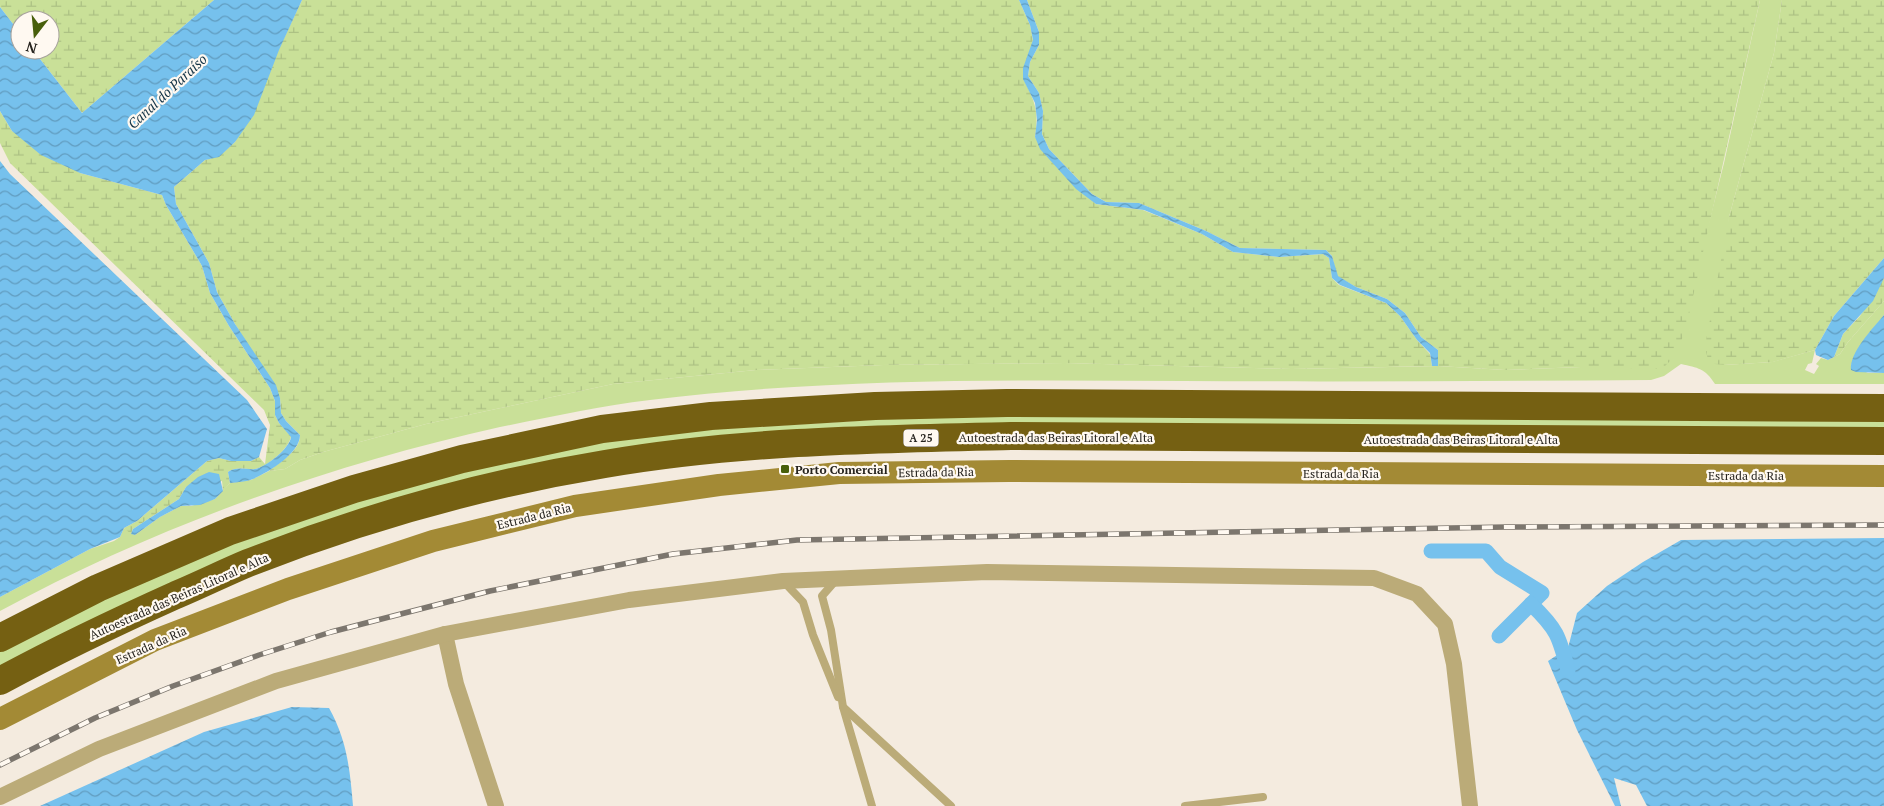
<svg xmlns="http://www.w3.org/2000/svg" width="1884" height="806" viewBox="0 0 1884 806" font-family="'PT Serif',serif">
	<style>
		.grass { fill: #c9e098 }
		.wetland { fill: url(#wetland-marsh) }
		.water { fill: url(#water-waves) }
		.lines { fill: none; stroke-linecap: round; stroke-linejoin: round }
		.canal { stroke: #76c1ed; stroke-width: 15 }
		.lane { stroke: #bbab78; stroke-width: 8 }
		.street { stroke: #bbab78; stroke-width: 16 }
		.secondary { stroke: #a38a35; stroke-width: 22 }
		.highway { stroke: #756012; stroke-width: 28 }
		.rail-casing { stroke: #7c766e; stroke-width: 5.5 }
		.rail { stroke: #fff9f1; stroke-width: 4; stroke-dasharray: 11; stroke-linecap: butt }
		.poi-dot { fill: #485f0b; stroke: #fff9f1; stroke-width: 2 }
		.labels { text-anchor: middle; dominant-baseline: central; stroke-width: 4.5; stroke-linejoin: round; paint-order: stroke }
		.shield { fill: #fff9f1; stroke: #67635d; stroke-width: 1 }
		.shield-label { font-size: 11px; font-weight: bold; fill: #26231e }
		.street-label { font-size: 12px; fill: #26231e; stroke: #fff9f1 }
		.poi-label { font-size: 12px; font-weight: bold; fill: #26231e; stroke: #fff9f1; text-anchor: start }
		.water-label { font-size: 14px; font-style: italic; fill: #143548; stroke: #fff9f1 }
	</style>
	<defs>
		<pattern id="wetland-marsh" width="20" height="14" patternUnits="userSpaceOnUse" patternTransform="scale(1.25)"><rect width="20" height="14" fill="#c9e098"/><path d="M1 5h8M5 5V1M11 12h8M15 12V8" fill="none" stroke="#acc083"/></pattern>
		<pattern id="water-waves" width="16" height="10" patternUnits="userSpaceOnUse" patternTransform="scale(1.25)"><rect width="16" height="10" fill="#76c1ed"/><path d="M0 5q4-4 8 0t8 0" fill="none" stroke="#619cbf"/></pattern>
	</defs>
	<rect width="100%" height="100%" fill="#f4ebdf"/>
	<!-- grass -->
	<g class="grass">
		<path d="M1760,0H1782L1774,53L1729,217L1724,365L1772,362L1815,350L1812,363L1808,364L1805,370L1814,374L1819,366L1816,364L1821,358L1828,360L1840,354L1848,342L1884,301V315L1863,342L1851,365L1868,373H1884V384H1715C1705,368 1698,368 1681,364L1664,376L1651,380C1495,381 1340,382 1184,381C1006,380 828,378 650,400C600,406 550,417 500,427C326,466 157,526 0,611V597L90,549L114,541L120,537L124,528L135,535L160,517L181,506H191L215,499L230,483L251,480L269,471L285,469L300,460L323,452L426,424L613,384L756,370L883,365L1065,363L1292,369L1438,366L1505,370L1581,367L1705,239L1724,163Z"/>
		<polygon points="955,415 1884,419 1884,433 1003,428 504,477 0,673 0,652 91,605 179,565 268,530 342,504 482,466 610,441 685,431"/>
	</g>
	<!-- wetland -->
	<g class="wetland">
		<polygon points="0,0 214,0 82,113 33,50 50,50 50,20 20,20 20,33 0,7"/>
		<path d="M302,0H1019L1030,25L1033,40L1023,78C1035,102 1039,110 1035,137L1096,204L1143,210L1202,234L1233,252L1279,257L1323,254L1329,258L1332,278L1339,285L1386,303L1400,316L1417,340L1430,354L1432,366L1292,369L1065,363L883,365L756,370L613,384L426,424L323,452L300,460L285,469L269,471C281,461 300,451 300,435L286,421L281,413L280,398L235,324L217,292L209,263L176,204L174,187L205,160L219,156L235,142Z"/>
		<polygon points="1027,0 1760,0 1687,323 1677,354 1662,369 1581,367 1505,370 1438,366 1438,350 1421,337 1405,313 1387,299 1356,287 1337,276 1332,256 1326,250 1240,248 1206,231 1139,203 1106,202 1092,194 1049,149 1042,134 1043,111 1039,93 1028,76 1030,62 1039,45 1039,32"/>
		<polygon points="1782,0 1884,0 1884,258 1834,316 1815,350 1773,362 1724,365 1715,364 1708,360 1706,351 1706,341 1729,217 1774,53"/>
		<path d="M0,111L12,131L80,173L162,195L166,205L202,266L210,293L229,326L270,388L275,401V415L279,423L291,436C290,448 267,467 255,469C246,470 236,466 228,472L230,483L223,491L222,481L186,487L179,499L133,529L131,534L124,528L137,521L207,461L219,458L231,461H251L259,457L265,464L270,425L264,410L10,163L0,143Z"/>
		<polygon points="1884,278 1884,301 1848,342 1840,354 1834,357 1843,334 1860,316"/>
	</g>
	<!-- water -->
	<g class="water">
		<path d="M214,0H302L279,50L254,115L235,142L219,157L205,160L174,187L176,204L209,263L217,292L235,324L276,385L280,398L281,413L286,421L300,435C300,453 269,472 253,479C246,482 238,482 230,483L228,472C236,466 246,470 255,469C266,467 290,448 291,437L279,423L275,415V401L270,388L229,326L210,293L202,266L166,205L162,195L80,173L41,155L12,131L0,111V7L20,33V50H33L82,113Z"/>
		<polygon points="1019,0 1027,0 1039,32 1039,45 1030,62 1028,76 1039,93 1043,111 1042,134 1049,149 1092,194 1106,202 1139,203 1206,231 1240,248 1326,250 1332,256 1338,276 1356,287 1387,299 1405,313 1421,337 1438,350 1438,366 1432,366 1430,353 1417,340 1400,316 1386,303 1340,285 1332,278 1329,258 1323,254 1279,257 1233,252 1202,234 1144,210 1096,204 1076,189 1040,149 1035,137 1037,120 1035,103 1023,79 1023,68 1033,40 1030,25"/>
		<polygon points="0,161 10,174 247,400 267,429 259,457 251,461 231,461 219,458 207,461 137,521 124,528 120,537 90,549 0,597"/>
		<polygon points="1884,258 1884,278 1873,301 1843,334 1834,357 1828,360 1816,355 1815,350 1834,316"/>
		<path d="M1884,315V373L1856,372L1851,370C1849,353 1873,328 1884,315Z"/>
		<polygon points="209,472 219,474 223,491 215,499 200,505 181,506 160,517 135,535 131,534 133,529 179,499 186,487 198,477"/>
		<polygon points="1884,538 1884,806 1647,806 1636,785 1614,778 1621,806 1615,806 1577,730 1548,661 1568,648 1577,613 1607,586 1643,562 1681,540"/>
		<path d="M292,707L329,708C347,740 350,770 353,806H40L204,732Z"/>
	</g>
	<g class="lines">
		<!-- canal -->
		<g class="canal">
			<polyline points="1431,551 1486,551 1500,567 1542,593 1499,636"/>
			<path d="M1531,604C1557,629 1559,636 1568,670"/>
		</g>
		<!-- lane -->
		<g class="lane">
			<polyline points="836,580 822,596 831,630 843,707 951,806"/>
			<polyline points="784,582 803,602 813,635 838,697"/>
			<polyline points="843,707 872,806"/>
			<polyline points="1185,806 1263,797"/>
		</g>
		<!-- street -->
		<g class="street">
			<polyline points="445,634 456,684 496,806"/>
			<polyline points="0,797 99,749 276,681 445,634 629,600 783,581 987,572 1374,578 1417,594 1445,624 1454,664 1470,806"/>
		</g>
		<!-- secondary -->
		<polyline class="secondary" points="0,719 155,640 288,589 433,541 575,506 719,485 839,473 1009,471 1884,476"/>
		<!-- highway -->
		<g class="highway">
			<polyline points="0,638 98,588 230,531 354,489 462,459 602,429 711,416 875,406 1007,403 1884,408"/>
			<path d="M0,681C57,650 116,622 176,595C200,585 224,573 248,563C363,518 483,484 605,464C738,441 876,439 1011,436L1884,441"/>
		</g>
		<defs>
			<polyline id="rail" points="0,765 95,718 173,686 259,655 331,632 490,591 673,554 797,540 1506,527 1884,525"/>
		</defs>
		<!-- rail casing -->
		<use href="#rail" class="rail-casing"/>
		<!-- rail -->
		<use href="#rail" class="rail"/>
	</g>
	<!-- markers -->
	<rect class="poi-dot" x="780" y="464" width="10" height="10" rx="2.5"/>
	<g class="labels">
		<!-- shield labels -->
		<rect class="shield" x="903.5" y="429.5" width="35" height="17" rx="4"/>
		<g class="shield-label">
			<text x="921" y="438">A 25</text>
		</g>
		<!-- street labels -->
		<g class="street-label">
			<text x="1056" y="437">Autoestrada das Beiras Litoral e Alta</text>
			<text x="1461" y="439">Autoestrada das Beiras Litoral e Alta</text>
			<text transform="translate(936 472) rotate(-1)">Estrada da Ria</text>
			<text x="1341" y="473">Estrada da Ria</text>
			<text x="1746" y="475">Estrada da Ria</text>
			<text transform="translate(534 516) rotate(-14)">Estrada da Ria</text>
			<text transform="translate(179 596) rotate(-24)">Autoestrada das Beiras Litoral e Alta</text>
			<text transform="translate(151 645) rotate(-24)">Estrada da Ria</text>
		</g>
		<!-- poi labels -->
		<g class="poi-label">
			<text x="795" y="469">Porto Comercial</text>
		</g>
		<!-- water labels -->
		<g class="water-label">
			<text transform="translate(167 91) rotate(-43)">Canal do Paraíso</text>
		</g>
	</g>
	<!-- north arrow -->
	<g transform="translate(35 35) rotate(196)"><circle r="24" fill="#fff9f1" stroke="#a8a39d"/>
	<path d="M0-4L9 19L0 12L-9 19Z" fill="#485f0b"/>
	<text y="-8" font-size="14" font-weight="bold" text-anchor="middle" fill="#26231e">N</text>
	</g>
</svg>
